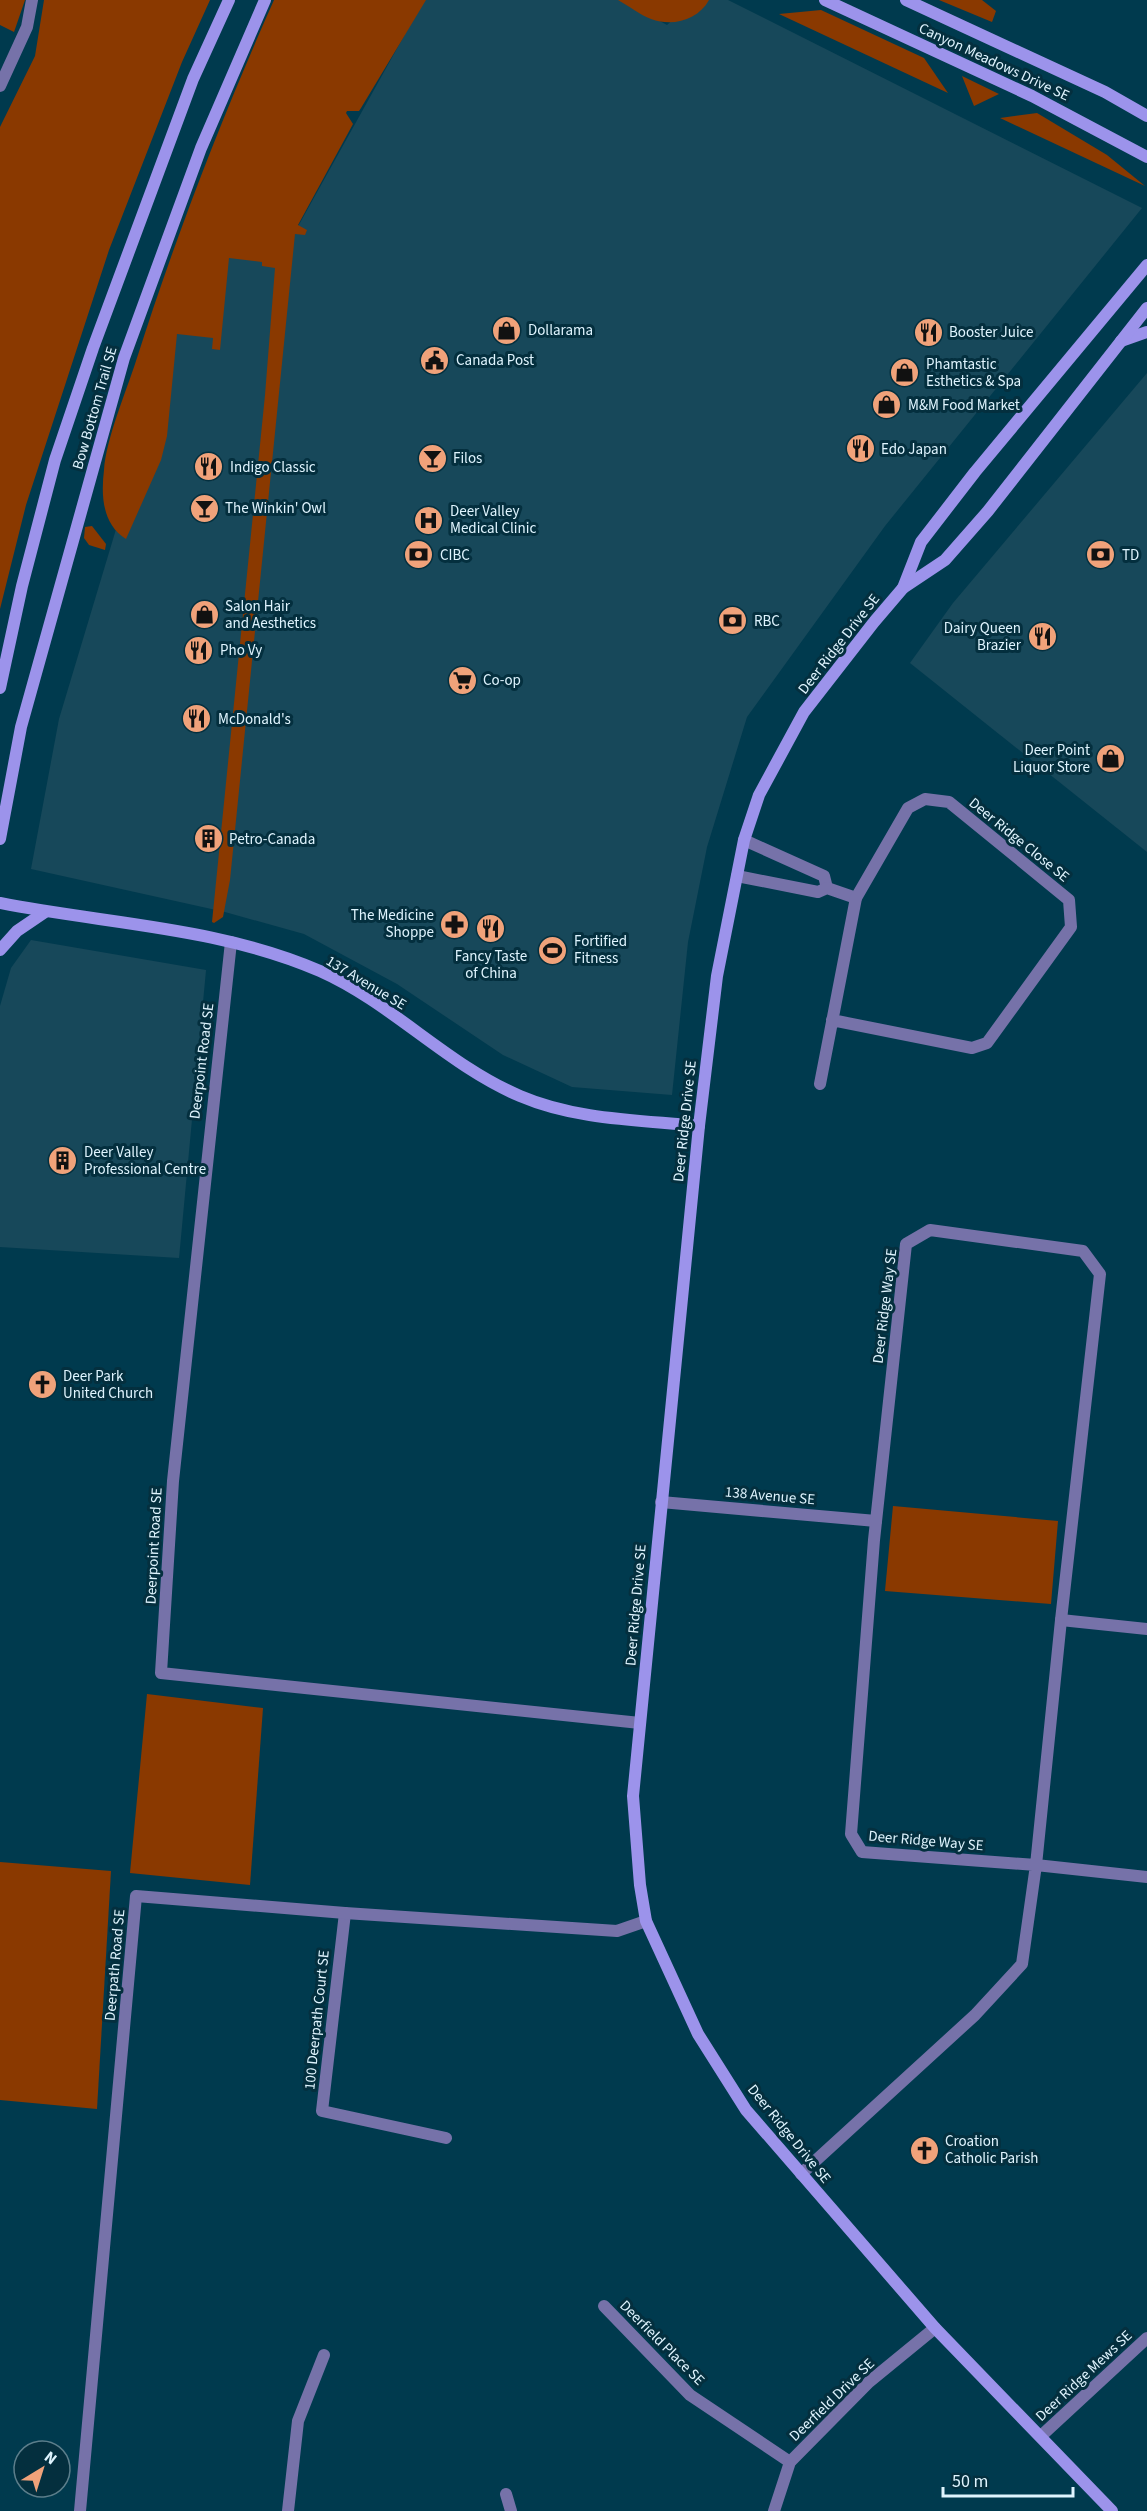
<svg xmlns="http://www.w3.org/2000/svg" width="1147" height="2511" viewBox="0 0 1147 2511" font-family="'Source Sans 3',sans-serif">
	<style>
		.built { fill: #17485a }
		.green { fill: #8a3900 }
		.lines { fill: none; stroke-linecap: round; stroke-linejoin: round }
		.street { stroke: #7672a9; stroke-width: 12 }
		.secondary { stroke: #9c93eb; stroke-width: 12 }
		.labels { text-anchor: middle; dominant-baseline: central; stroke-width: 6; stroke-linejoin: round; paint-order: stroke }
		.street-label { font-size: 15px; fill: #dff4fe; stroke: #042f3e }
		.poi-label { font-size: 15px; fill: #dff4fe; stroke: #042f3e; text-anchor: start }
	</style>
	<rect width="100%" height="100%" fill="#003a4e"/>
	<!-- built -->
	<g class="built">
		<polygon points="424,0 621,0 667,25 695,0 728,0 1142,208 885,526 747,717 707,847 688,942 672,1095 572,1087 503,1055 397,984 304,934 225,912 31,869 59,719 117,526 186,241 286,248"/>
		<polygon points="1147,373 1147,852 910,663 953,603"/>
		<polygon points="31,940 206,970 179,1258 0,1247 0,1006 11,968"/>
	</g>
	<!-- green -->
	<g class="green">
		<polygon points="0,0 25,0 14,32 0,25"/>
		<polygon points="44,0 210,0 182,62 109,250 26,505 0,609 0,127 35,56"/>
		<path d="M274,0H426L361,108L359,111H347L346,113L353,124L298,225L307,230L305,235L295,234L230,880L223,917L214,923L212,922L265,395L275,268L262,266V262L229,258L220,350L212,349L213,338L177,334L167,436L161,460L126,539C102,524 101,495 104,470C106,439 126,392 136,361C175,238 222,117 274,0Z"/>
		<path d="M618,0H709C698,20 673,27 651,19C640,15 629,6 618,0Z"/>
		<polygon points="939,0 982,0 996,11 992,22"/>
		<polygon points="821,10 924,58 948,93 779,14"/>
		<polygon points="962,76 999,94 974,106"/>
		<polygon points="1037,113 1107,155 1145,186 1000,118"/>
		<polygon points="92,526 106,544 105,550 89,545 84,538 85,527"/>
		<polygon points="893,1506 1058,1521 1051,1604 885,1591"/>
		<polygon points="147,1694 263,1708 250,1885 130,1873"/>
		<polygon points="0,1862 111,1871 97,2109 0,2100"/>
	</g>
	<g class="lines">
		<!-- street -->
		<g class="street">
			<polyline points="0,86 27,27 32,0"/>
			<polyline points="744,840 824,876 827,888"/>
			<polyline points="737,876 818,892 827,888 856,898"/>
			<polyline points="231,942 173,1481 161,1673 640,1723"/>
			<polyline points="820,1084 856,898 908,808 925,799 949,802 1069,900 1071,927 987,1043 972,1048 832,1020"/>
			<polyline points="661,1502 876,1521"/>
			<polyline points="1061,1620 1147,1629"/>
			<polyline points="345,1913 322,2111 446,2138"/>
			<polyline points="801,2174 975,2015 1022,1964 1036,1865 1061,1620 1100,1274 1083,1251 930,1230 906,1244 874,1540 851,1834 862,1852 1036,1865 1147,1877"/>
			<polyline points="604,2306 690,2395 790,2462"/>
			<polyline points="1041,2436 1147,2338"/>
			<polyline points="506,2494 511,2511"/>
			<polyline points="80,2511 136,1896 345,1913 617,1931 646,1921"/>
			<polyline points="288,2511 298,2421 324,2355"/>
			<polyline points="774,2511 790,2462 869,2382 935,2328"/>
		</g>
		<!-- secondary -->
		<g class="secondary">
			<polyline points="825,0 1032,96 1147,157"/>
			<polyline points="906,0 1105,92 1147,116"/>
			<polyline points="1121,341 1147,332"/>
			<polyline points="903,588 921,542 975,472 1147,265"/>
			<polyline points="0,688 22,586 55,460 93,348 193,79 229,0"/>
			<polyline points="0,839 21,727 124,358 201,148 265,0"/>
			<path d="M0,903C106,924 219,927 320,971C392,1003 447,1065 520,1096C576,1120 639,1120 699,1126"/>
			<polyline points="0,950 17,931 45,912"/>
			<polyline points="1112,2511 935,2328 746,2110 698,2034 646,1921 640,1885 633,1796 699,1126 717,976 744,840 759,795 804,712 874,622 903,588 945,560 988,511 1147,308"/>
		</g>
	</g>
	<!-- icons -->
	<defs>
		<symbol id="shop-disc" viewBox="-11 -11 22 22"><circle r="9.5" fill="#f0a27a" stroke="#042f3e"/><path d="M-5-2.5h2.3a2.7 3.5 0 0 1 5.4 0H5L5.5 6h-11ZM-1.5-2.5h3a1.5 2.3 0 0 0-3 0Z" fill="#111"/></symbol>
		<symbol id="restaurant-disc" viewBox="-11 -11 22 22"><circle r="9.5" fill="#f0a27a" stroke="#042f3e"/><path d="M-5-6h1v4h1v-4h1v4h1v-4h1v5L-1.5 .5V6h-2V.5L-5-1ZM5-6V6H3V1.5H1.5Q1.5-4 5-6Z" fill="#111"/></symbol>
		<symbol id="civic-disc" viewBox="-11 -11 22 22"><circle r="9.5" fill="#f0a27a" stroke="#042f3e"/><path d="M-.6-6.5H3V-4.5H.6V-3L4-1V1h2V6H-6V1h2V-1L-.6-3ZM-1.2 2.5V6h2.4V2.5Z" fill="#111"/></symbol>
		<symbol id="bar-disc" viewBox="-11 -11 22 22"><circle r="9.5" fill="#f0a27a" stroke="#042f3e"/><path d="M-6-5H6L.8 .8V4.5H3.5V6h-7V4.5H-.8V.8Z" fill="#111"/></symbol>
		<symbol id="hospital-disc" viewBox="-11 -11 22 22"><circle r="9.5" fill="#f0a27a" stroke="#042f3e"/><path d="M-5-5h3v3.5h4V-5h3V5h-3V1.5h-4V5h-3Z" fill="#111"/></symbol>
		<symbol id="bank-disc" viewBox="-11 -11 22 22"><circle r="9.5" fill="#f0a27a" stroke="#042f3e"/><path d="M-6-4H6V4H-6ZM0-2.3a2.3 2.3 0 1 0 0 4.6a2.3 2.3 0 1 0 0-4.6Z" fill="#111"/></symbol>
		<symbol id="supermarket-disc" viewBox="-11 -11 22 22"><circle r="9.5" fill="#f0a27a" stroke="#042f3e"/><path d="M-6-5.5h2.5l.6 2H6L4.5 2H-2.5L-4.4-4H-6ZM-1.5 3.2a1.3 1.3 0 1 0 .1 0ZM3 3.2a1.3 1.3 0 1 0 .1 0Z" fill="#111"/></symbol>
		<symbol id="building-disc" viewBox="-11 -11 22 22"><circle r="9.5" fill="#f0a27a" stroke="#042f3e"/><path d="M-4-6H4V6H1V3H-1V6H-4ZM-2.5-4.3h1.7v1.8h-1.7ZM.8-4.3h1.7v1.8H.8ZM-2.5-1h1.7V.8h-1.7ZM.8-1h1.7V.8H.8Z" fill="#111"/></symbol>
		<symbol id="pharmacy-disc" viewBox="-11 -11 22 22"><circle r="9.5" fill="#f0a27a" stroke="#042f3e"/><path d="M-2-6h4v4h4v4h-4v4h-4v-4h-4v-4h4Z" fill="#111"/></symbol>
		<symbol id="stadium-disc" viewBox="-11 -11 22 22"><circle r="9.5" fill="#f0a27a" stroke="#042f3e"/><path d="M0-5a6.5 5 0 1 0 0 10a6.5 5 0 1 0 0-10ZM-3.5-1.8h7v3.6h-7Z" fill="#111"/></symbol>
		<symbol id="church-disc" viewBox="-11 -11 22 22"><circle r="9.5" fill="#f0a27a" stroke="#042f3e"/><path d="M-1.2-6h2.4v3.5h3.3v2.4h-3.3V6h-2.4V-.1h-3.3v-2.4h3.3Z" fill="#111"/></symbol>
	</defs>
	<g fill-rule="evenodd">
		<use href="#shop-disc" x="490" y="314" width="33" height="33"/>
		<use href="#restaurant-disc" x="912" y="316" width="33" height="33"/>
		<use href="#civic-disc" x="418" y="344" width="33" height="33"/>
		<use href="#shop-disc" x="888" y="356" width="33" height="33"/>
		<use href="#shop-disc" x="870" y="388" width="33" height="33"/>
		<use href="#restaurant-disc" x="844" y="432" width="33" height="33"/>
		<use href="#bar-disc" x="416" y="442" width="33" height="33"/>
		<use href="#restaurant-disc" x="192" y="450" width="33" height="33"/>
		<use href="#bar-disc" x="188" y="492" width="33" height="33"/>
		<use href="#hospital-disc" x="412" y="504" width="33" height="33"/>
		<use href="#bank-disc" x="402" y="538" width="33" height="33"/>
		<use href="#bank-disc" x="1084" y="538" width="33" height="33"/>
		<use href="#shop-disc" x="188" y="598" width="33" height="33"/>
		<use href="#bank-disc" x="716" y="604" width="33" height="33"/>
		<use href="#restaurant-disc" x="1026" y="620" width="33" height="33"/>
		<use href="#restaurant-disc" x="182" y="634" width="33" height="33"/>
		<use href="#supermarket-disc" x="446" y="664" width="33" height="33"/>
		<use href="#restaurant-disc" x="180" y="702" width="33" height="33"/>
		<use href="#shop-disc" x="1094" y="742" width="33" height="33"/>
		<use href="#building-disc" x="192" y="822" width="33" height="33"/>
		<use href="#pharmacy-disc" x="438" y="908" width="33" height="33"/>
		<use href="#restaurant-disc" x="474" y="912" width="33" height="33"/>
		<use href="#stadium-disc" x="536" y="934" width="33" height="33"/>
		<use href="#building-disc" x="46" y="1144" width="33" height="33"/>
		<use href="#church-disc" x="26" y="1368" width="33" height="33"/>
		<use href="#church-disc" x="908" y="2134" width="33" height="33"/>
	</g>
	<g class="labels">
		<!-- street labels -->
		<g class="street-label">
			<text transform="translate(994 62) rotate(25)">Canyon Meadows Drive SE</text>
			<text transform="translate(95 408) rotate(-74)">Bow Bottom Trail SE</text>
			<text transform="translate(839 644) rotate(-52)">Deer Ridge Drive SE</text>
			<text transform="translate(1019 840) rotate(39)">Deer Ridge Close SE</text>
			<text transform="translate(366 983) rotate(31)">137 Avenue SE</text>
			<text transform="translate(202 1061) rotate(-83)">Deerpoint Road SE</text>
			<text transform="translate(685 1121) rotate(-84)">Deer Ridge Drive SE</text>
			<text transform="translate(885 1306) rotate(-83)">Deer Ridge Way SE</text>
			<text transform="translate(770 1496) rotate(5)">138 Avenue SE</text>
			<text transform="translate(154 1546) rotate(-87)">Deerpoint Road SE</text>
			<text transform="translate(636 1605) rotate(-85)">Deer Ridge Drive SE</text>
			<text transform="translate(926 1841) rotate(5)">Deer Ridge Way SE</text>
			<text transform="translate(115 1965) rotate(-85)">Deerpath Road SE</text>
			<text transform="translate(317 2020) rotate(-84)">100 Deerpath Court SE</text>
			<text transform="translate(789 2134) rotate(51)">Deer Ridge Drive SE</text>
			<text transform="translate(662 2343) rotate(45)">Deerfield Place SE</text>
			<text transform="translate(1084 2376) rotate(-43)">Deer Ridge Mews SE</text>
			<text transform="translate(832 2400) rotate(-44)">Deerfield Drive SE</text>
		</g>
		<!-- poi labels -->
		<g class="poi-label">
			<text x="528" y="330">Dollarama</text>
			<text x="949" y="332">Booster Juice</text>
			<text x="456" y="360">Canada Post</text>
			<text x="926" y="364">Phamtastic<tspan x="926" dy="17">Esthetics &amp; Spa</tspan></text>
			<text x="908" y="405">M&amp;M Food Market</text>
			<text x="881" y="449">Edo Japan</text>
			<text x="453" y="458">Filos</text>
			<text x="230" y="467">Indigo Classic</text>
			<text x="225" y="508">The Winkin' Owl</text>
			<text x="450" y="511">Deer Valley<tspan x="450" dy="17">Medical Clinic</tspan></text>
			<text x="440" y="555">CIBC</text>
			<text x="1122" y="555">TD</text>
			<text x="225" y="606">Salon Hair<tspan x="225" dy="17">and Aesthetics</tspan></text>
			<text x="754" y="621">RBC</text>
			<text x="1021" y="628" text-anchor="end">Dairy Queen<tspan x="1021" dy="17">Brazier</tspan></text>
			<text x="220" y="650">Pho Vy</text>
			<text x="483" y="680">Co-op</text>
			<text x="218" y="719">McDonald's</text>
			<text x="1090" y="750" text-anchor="end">Deer Point<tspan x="1090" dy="17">Liquor Store</tspan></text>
			<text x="229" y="839">Petro-Canada</text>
			<text x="434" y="915" text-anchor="end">The Medicine<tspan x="434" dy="17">Shoppe</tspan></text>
			<text x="574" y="941">Fortified<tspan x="574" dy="17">Fitness</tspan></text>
			<text x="491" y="956" text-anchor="middle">Fancy Taste<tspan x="491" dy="17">of China</tspan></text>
			<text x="84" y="1152">Deer Valley<tspan x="84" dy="17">Professional Centre</tspan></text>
			<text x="63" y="1376">Deer Park<tspan x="63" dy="17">United Church</tspan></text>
			<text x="945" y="2141">Croation<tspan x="945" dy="17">Catholic Parish</tspan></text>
		</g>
	</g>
	<!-- north arrow -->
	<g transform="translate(42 2469) rotate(38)"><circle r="28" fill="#042f3e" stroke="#5c7e8b" stroke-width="1.5"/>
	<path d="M0-4.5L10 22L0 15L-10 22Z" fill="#f0a27a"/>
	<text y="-9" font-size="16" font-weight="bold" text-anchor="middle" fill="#dff4fe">N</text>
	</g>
	<!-- scale -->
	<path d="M943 2487v9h130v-9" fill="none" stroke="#dff4fe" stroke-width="3"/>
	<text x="952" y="2487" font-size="18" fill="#dff4fe" stroke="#042f3e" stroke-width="4.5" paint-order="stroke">50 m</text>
</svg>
